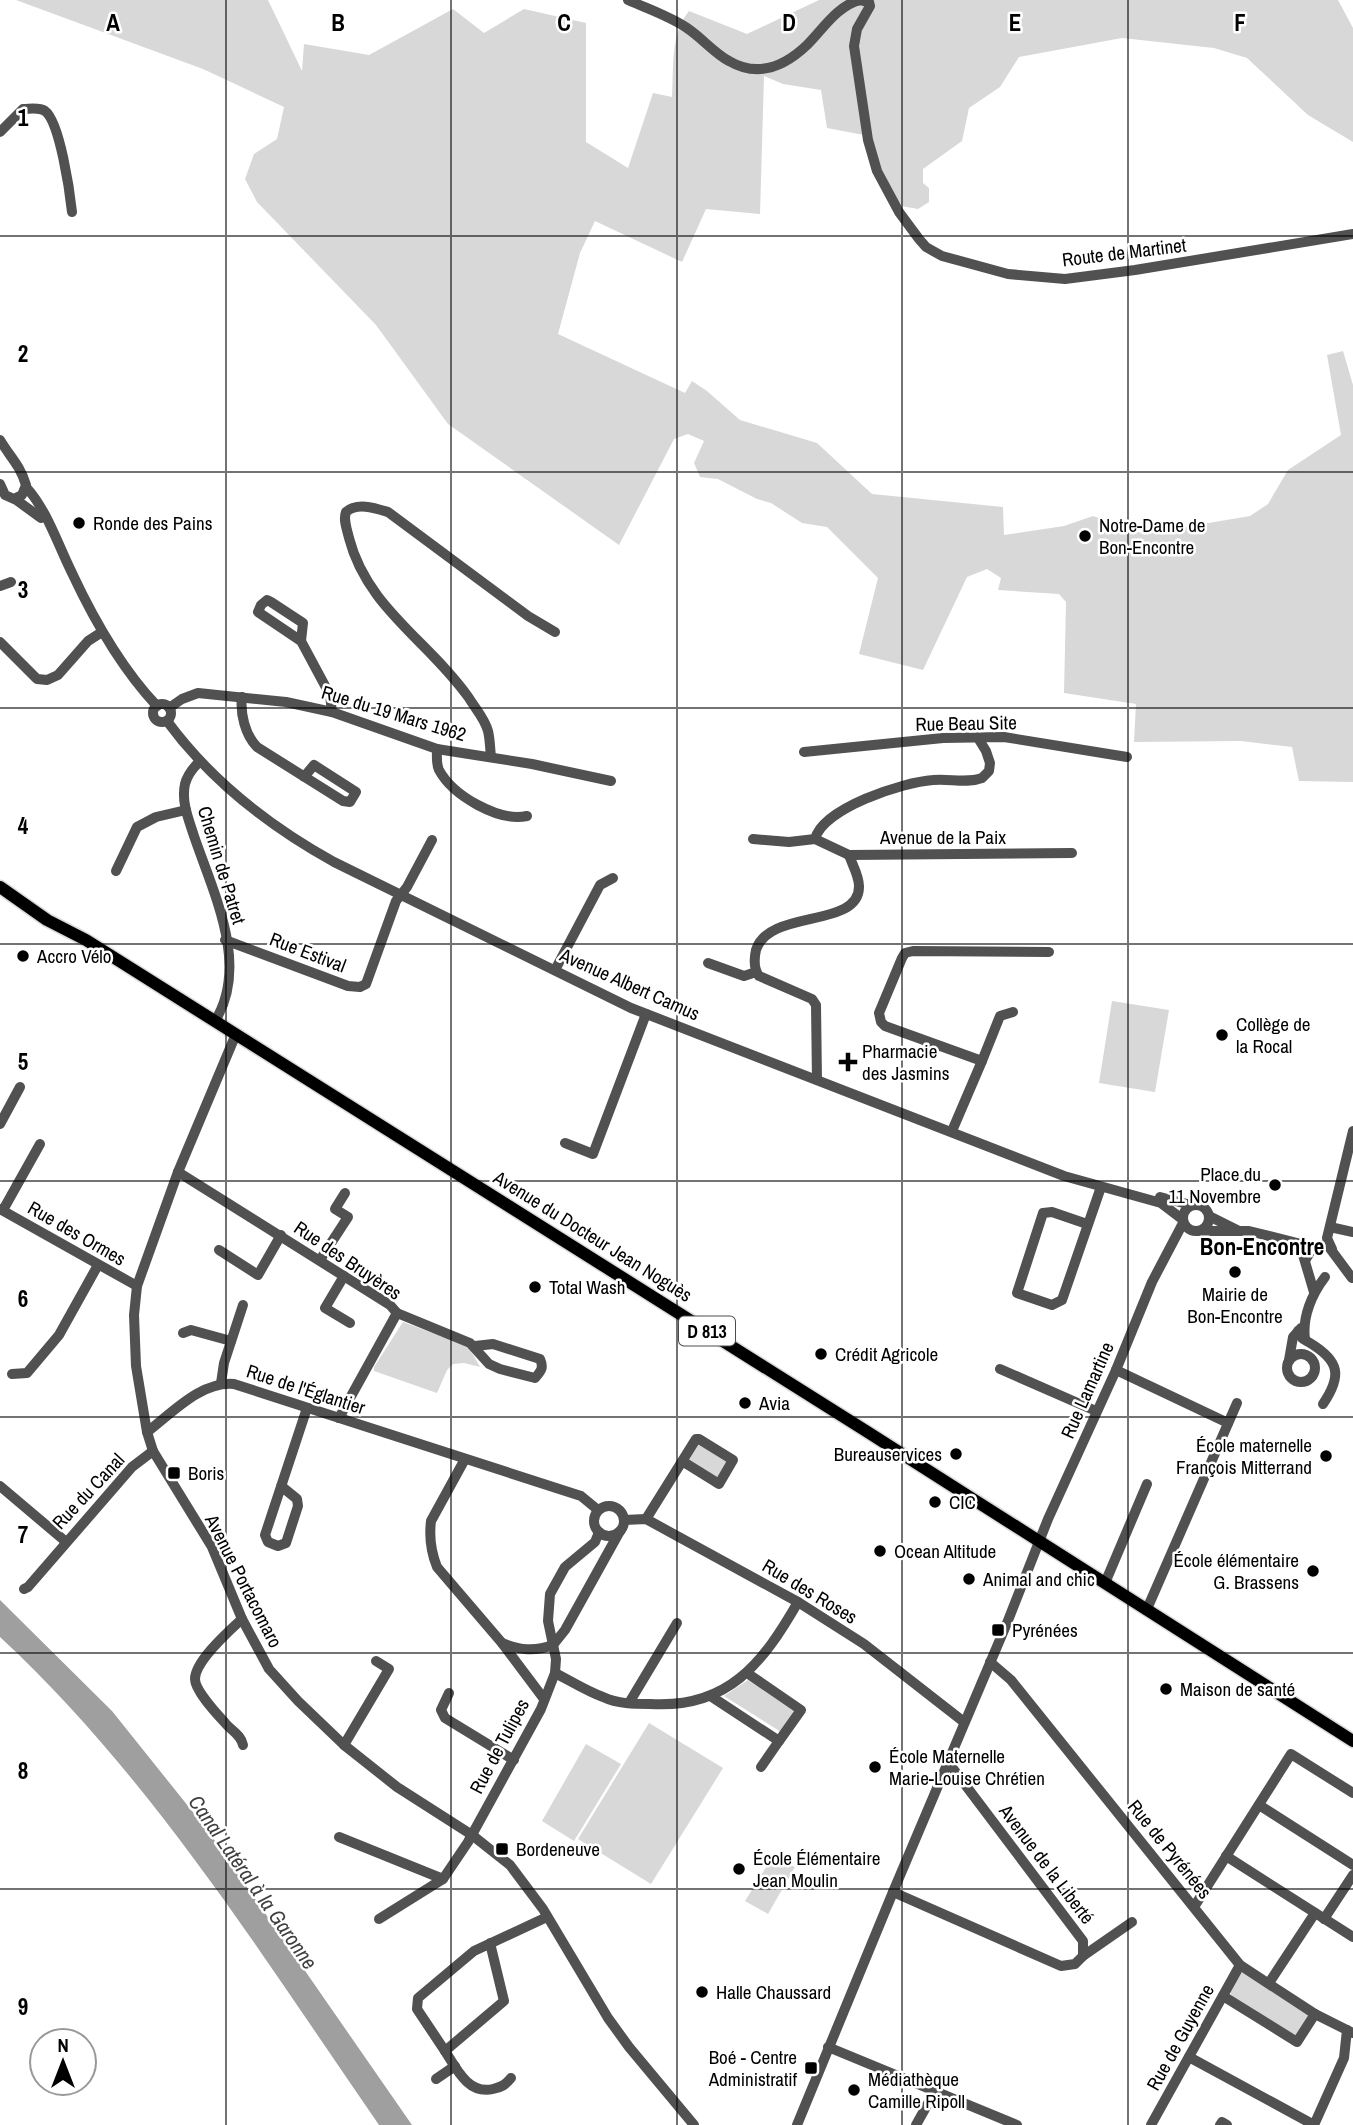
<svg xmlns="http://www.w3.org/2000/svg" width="1353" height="2125" viewBox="0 0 1353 2125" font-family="'Archivo Narrow',sans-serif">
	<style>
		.green { fill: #d8d8d8 }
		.water { fill: #9f9f9f }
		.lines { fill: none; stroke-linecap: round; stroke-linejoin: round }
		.major-casing { stroke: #dbdbdb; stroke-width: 15 }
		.minor { stroke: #515151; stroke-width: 10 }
		.major { stroke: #000; stroke-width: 12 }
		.grid { fill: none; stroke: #000; stroke-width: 2; stroke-opacity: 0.55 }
		.poi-dot { fill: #000; stroke: #fff; stroke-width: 2.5 }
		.labels { text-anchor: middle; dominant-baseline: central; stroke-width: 5; stroke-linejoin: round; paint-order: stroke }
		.shield { fill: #fff; stroke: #4c4c4c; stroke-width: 2 }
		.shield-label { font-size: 18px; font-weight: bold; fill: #000 }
		.street-label { font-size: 19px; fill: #000; stroke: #fff }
		.poi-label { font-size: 19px; fill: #000; stroke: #fff; text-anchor: start }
		.water-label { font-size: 21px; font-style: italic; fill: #404040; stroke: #fff }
		.quarter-label { font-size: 23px; font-weight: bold; fill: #000; stroke: #fff }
		.grid-label { font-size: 23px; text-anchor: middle; font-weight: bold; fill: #000; stroke: #fff; stroke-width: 5; stroke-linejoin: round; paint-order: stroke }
	</style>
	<rect width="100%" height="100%" fill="#fff"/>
	<!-- green -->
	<g class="green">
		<path d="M16,0H268L302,71L304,44L369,55L453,9L484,33L524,9L586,23V142L628,168L653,93L672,97C674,68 670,34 689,11L747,34L819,0H1338L1353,28V142L1308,115L1247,58L1214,48L1122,38L1019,57L1000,87L969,108L962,141L923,169V183L929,188V202L918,209L901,206L876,159L869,136L827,128L821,90L783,84L764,76L760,214L706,209L682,262L595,221L580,253L558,334L685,393L692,381L707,391L740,420L817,443L872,494L1003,507L1004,535L1064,526L1093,516L1144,534L1250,516L1268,504L1288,470L1341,435L1327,355L1343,351L1353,385V782L1299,781L1292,747L1241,741L1134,742L1136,704L1064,693L1066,602L1059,594L998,590L1001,578L987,569L967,577L923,670L859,654L878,578L827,527L802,523L771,503L757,499L718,479L700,477L694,463L704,441L688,434L674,439L619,545L448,424L376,325L257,202L245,179L254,154L277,139L284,107L203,69Z"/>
		<polygon points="1112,1001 1169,1010 1155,1092 1099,1083"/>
		<polygon points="403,1322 468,1346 480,1367 464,1363 453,1364 447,1370 437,1393 374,1371 374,1367"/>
		<polygon points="699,1444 727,1462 717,1478 689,1460"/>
		<polygon points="748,1680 794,1711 781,1732 724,1696"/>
		<polygon points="649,1723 723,1768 651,1884 578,1839"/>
		<polygon points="586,1744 621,1764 574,1841 542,1821"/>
		<polygon points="773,1856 795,1867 768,1914 745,1901"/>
		<polygon points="1240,1973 1243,1973 1309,2015 1296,2036 1231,1995 1230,1990"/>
	</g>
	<!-- water -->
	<path class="water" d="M0,1600L112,1711L208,1831L412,2125H379C262,1956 152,1778 0,1637Z"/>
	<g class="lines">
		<defs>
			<polyline id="major" points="0,887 47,920 86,940 866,1431 1353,1741"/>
		</defs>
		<!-- major casing -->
		<use href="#major" class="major-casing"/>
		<!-- minor -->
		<g class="minor">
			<path d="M628,0C648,9 669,16 687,28C702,38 714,53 729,61C758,78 785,66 807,45C822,30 838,5 860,0"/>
			<polyline points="860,0 869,2 870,6 857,29 854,46 868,140 877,171 899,212 919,239 926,247 942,256 1008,274 1065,279 1135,270 1353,234"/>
			<path d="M0,132L23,109C30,109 39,107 45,111C60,122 70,193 72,212"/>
			<path d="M0,440C10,457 20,465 26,485L22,495L14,499L5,495L0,484"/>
			<path d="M26,487C47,510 58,545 72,573C94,620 121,668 157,706"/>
			<polyline points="15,499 41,518"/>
			<polyline points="0,586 11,582"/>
			<polyline points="301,641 303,623 271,602 267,600 261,605 258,612 301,641 330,695 332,712"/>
			<polyline points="0,642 37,679 47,680 58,675 88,641 102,632"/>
			<path d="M242,697C240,713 245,735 257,747L343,801L350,802L356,792L314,765L304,777"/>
			<circle cx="162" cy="713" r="9"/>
			<polyline points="169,708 182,699 198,693 286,702 332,712 437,749 532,764 611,781"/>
			<path d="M167,721C211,781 269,826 334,862L631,1008L1064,1176L1161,1203L1182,1219"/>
			<path d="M978,738L986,751L990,763L989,771L982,778C966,784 949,778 933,780C903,782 823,808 815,839L849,855L1072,853"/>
			<path d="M437,749C437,756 436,764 439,770C453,796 499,822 527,816"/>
			<polyline points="804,752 943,738 1004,737 1127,757"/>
			<path d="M491,757C490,748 490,739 488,731C485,719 475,708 469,698C429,641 367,608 349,538C347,529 343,520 346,512C357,502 375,508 388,512L528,616L555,632"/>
			<path d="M199,762C193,768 187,776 185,784C181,802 189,820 194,836C213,892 250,965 215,1021"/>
			<polyline points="753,839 789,842 815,839"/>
			<polyline points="116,871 137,827 156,817 186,810"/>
			<polyline points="225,940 348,986 360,987 366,984 396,901 407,887 432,840"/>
			<polyline points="708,963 744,976 756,972"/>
			<polyline points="555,970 600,885 613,878"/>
			<polyline points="236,1034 178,1172 137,1286 134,1315 136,1366 147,1432 153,1451 212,1547 242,1619 269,1669 298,1701 344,1745 397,1787 472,1835 510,1865 543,1909 608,2018 629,2047 694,2125"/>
			<polyline points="982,1061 1000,1016 1013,1012"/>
			<path d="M817,1080L816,1005L812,999L759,976C754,969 754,959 756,950C769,908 860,929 859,886C859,876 852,864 849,855"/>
			<polyline points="0,1124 20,1087"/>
			<polyline points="952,1131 982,1061 885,1026 881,1022 879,1013 902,958 905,953 913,951 1049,952"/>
			<polyline points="565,1143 593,1154 646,1014"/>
			<polyline points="178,1172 390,1305 397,1313 339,1418"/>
			<polyline points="1160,1197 1191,1205"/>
			<circle cx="1196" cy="1218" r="13"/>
			<polyline points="0,1209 137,1286"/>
			<polyline points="3,1210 40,1144"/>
			<polyline points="1209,1216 1239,1231"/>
			<polyline points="1087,1224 1052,1212 1043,1213 1017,1293 1052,1305 1062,1300 1101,1187"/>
			<polyline points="1330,1227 1353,1232"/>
			<polyline points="1197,1231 1249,1231 1313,1247"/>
			<polyline points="1332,1249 1327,1238 1353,1131"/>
			<polyline points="219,1250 258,1275 281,1235"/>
			<polyline points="1303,1255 1314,1292"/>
			<polyline points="1306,1259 1313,1247 1324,1245 1329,1247 1352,1278"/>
			<polyline points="320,1260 348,1217 335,1209 345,1193"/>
			<polyline points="344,1276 325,1308 350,1323"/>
			<path d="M397,1313L470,1343L489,1364L500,1369L535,1378C541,1371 544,1368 540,1359L493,1344L475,1346"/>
			<path d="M1298,1331C1301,1339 1303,1339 1310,1343C1340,1361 1342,1376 1323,1404"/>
			<polyline points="183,1333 191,1330 231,1341"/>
			<path d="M1305,1339C1302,1317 1312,1294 1325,1277"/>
			<circle cx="1301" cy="1368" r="14"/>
			<polyline points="1289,1360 1293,1337 1301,1328"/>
			<polyline points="1000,1369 1096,1411"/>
			<polyline points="1116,1370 1228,1423"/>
			<polyline points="12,1374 27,1373 59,1335 98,1265"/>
			<polyline points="221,1383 224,1363 243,1305"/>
			<path d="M147,1432C172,1413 201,1381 234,1384L581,1496L598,1510"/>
			<path d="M465,1459L431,1521C429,1537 431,1552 437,1567L502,1643L544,1699"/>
			<polyline points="0,1486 65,1541"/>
			<polyline points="281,1486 297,1499 298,1506 286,1543 278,1546 268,1542 265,1535 307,1408"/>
			<circle cx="609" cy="1521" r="15"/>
			<polyline points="646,1519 696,1439 699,1439 733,1460 719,1484 682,1461"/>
			<polyline points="624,1520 646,1519 798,1602 864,1644 964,1722"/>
			<polyline points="1105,1583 1147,1484"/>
			<polyline points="24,1589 28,1587 132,1467 153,1451"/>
			<polyline points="1147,1609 1237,1403"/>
			<path d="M242,1619C229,1631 195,1661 195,1679C195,1691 218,1715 226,1724C232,1731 241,1735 243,1745"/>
			<path d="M502,1643C520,1650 534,1652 553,1645"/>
			<polyline points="553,1645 565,1630 620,1531"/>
			<polyline points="990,1662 1011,1680 1240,1965 1315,2014 1353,2033"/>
			<path d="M555,1673C571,1681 586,1691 603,1697C618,1704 634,1704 650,1704C728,1709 763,1663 798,1602"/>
			<polyline points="449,1693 441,1710 445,1718 514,1760"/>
			<polyline points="712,1697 779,1741 801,1710 747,1673"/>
			<polyline points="629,1703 677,1623"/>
			<polyline points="344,1745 389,1669 376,1661"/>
			<polyline points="761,1767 779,1741"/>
			<polyline points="1259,1805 1353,1865"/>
			<polyline points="339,1837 443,1879 468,1842 541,1709 555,1673 556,1659 548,1621 550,1594 565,1567 595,1542 599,1532"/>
			<polyline points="1226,1856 1353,1937"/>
			<polyline points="893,1892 1061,1966 1075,1964 1083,1956 1083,1941 948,1762"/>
			<polyline points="1194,1907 1291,1754 1353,1793"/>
			<polyline points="379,1919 443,1879"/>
			<polyline points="1324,1919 1353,1875"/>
			<polyline points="490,1943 504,2001 445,2051 417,2009 418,1998 474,1951 547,1917"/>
			<polyline points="1083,1956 1132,1922"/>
			<polyline points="1269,1983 1315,1913"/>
			<polyline points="1223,1996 1297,2042 1315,2014"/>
			<polyline points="828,2047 1017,2125"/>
			<path d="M445,2051C456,2068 468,2095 493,2089C502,2087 505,2085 511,2078"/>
			<polyline points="1189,2057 1314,2125"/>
			<polyline points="436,2079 455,2066"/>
			<polyline points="797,2125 893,1892 1007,1623 1048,1519 1116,1370 1152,1282 1183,1223"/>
			<polyline points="916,2125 935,2091"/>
			<polyline points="1151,2125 1240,1965"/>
			<polyline points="1220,2125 1222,2122 1227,2125"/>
			<polyline points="1314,2125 1344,2058 1347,2030"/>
		</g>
		<!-- major -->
		<use href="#major" class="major"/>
	</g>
	<!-- grid -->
	<path class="grid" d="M226,0V2125M451,0V2125M677,0V2125M902,0V2125M1128,0V2125M0,236H1353M0,472H1353M0,708H1353M0,944H1353M0,1181H1353M0,1417H1353M0,1653H1353M0,1889H1353"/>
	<!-- markers -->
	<g class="poi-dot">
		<circle cx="79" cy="523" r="7"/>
		<circle cx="1085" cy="536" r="7"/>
		<circle cx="23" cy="956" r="7"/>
		<circle cx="1222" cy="1035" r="7"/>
		<path d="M844.5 1051.5h7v7h7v7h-7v7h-7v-7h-7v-7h7z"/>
		<circle cx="1275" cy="1185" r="7"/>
		<circle cx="1235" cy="1272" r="7"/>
		<circle cx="535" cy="1287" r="7"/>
		<circle cx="821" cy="1354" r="7"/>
		<circle cx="745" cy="1403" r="7"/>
		<circle cx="956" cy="1454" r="7"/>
		<circle cx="1326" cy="1456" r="7"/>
		<rect x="167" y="1466" width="14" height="14" rx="3.5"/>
		<circle cx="935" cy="1502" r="7"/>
		<circle cx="880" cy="1551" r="7"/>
		<circle cx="1313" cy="1571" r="7"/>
		<circle cx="969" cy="1579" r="7"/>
		<rect x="991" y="1623" width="14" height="14" rx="3.5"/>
		<circle cx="1166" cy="1689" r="7"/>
		<circle cx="875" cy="1767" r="7"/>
		<rect x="495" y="1842" width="14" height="14" rx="3.5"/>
		<circle cx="739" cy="1869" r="7"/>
		<circle cx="702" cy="1992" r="7"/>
		<rect x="804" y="2061" width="14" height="14" rx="3.5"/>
		<circle cx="854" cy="2090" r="7"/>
	</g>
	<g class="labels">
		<!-- shield labels -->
		<rect class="shield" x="679" y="1316.5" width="56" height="29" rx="5"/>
		<g class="shield-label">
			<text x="707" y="1331">D 813</text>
		</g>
		<!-- street labels -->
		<g class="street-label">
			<text transform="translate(1124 252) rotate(-7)">Route de Martinet</text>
			<text transform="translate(394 713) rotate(17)">Rue du 19 Mars 1962</text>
			<text transform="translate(966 723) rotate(-1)">Rue Beau Site</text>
			<text x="943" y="837">Avenue de la Paix</text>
			<text transform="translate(222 865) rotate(73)">Chemin de Patret</text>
			<text transform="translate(308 952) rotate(21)">Rue Estival</text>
			<text transform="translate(630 984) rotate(24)">Avenue Albert Camus</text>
			<text transform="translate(77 1233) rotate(30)">Rue des Ormes</text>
			<text transform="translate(593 1236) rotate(32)">Avenue du Docteur Jean Noguès</text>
			<text transform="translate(348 1260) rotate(34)">Rue des Bruyères</text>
			<text transform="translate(306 1389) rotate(18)">Rue de l'Églantier</text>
			<text transform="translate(1087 1390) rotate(-66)">Rue Lamartine</text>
			<text transform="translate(88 1491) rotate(-47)">Rue du Canal</text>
			<text transform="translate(244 1581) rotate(63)">Avenue Portacomaro</text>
			<text transform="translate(810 1591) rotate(31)">Rue des Roses</text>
			<text transform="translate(499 1746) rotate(-62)">Rue de Tulipes</text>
			<text transform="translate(1170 1849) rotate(51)">Rue de Pyrénées</text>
			<text transform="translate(1047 1864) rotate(53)">Avenue de la Liberté</text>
			<text transform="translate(1180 2037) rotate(-61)">Rue de Guyenne</text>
		</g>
		<!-- poi labels -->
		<g class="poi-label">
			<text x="93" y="523">Ronde des Pains</text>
			<text x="1099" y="525">Notre-Dame de<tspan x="1099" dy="22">Bon-Encontre</tspan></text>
			<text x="37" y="956">Accro Vélo</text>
			<text x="1236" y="1024">Collège de<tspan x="1236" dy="22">la Rocal</tspan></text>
			<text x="862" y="1051">Pharmacie<tspan x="862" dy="22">des Jasmins</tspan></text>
			<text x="1261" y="1174" text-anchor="end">Place du<tspan x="1261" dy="22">11 Novembre</tspan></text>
			<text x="549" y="1287">Total Wash</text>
			<text x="1235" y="1294" text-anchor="middle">Mairie de<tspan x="1235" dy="22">Bon-Encontre</tspan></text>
			<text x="835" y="1354">Crédit Agricole</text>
			<text x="759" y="1403">Avia</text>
			<text x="1312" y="1445" text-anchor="end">École maternelle<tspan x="1312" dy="22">François Mitterrand</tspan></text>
			<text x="942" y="1454" text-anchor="end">Bureauservices</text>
			<text x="188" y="1473">Boris</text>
			<text x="949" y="1502">CIC</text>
			<text x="894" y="1551">Ocean Altitude</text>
			<text x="1299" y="1560" text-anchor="end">École élémentaire<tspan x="1299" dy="22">G. Brassens</tspan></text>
			<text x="983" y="1579">Animal and chic</text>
			<text x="1012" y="1630">Pyrénées</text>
			<text x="1180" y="1689">Maison de santé</text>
			<text x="889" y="1756">École Maternelle<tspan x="889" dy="22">Marie-Louise Chrétien</tspan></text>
			<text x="516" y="1849">Bordeneuve</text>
			<text x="753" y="1858">École Élémentaire<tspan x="753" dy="22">Jean Moulin</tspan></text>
			<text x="716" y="1992">Halle Chaussard</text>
			<text x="797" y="2057" text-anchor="end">Boé - Centre<tspan x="797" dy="22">Administratif</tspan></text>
			<text x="868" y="2079">Médiathèque<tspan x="868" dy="22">Camille Ripoll</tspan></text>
		</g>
		<!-- water labels -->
		<g class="water-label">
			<text transform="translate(253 1882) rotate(55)">Canal Latéral à la Garonne</text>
		</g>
		<!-- quarter labels -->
		<g class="quarter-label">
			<text x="1262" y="1246">Bon-Encontre</text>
		</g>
	</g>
	<g class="grid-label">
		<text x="113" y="31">A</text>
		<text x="338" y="31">B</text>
		<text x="564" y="31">C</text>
		<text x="789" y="31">D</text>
		<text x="1015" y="31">E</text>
		<text x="1240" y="31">F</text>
		<text x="23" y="126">1</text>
		<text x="23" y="362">2</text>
		<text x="23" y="598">3</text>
		<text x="23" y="834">4</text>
		<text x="23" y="1070">5</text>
		<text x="23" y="1307">6</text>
		<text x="23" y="1543">7</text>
		<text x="23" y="1779">8</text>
		<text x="23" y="2015">9</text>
	</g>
	<!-- north arrow -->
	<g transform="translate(63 2062)"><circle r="33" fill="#ffffff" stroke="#999999" stroke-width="2"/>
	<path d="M0-5L12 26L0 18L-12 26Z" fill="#000000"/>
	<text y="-10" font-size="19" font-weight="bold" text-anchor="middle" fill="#000000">N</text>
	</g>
</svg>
